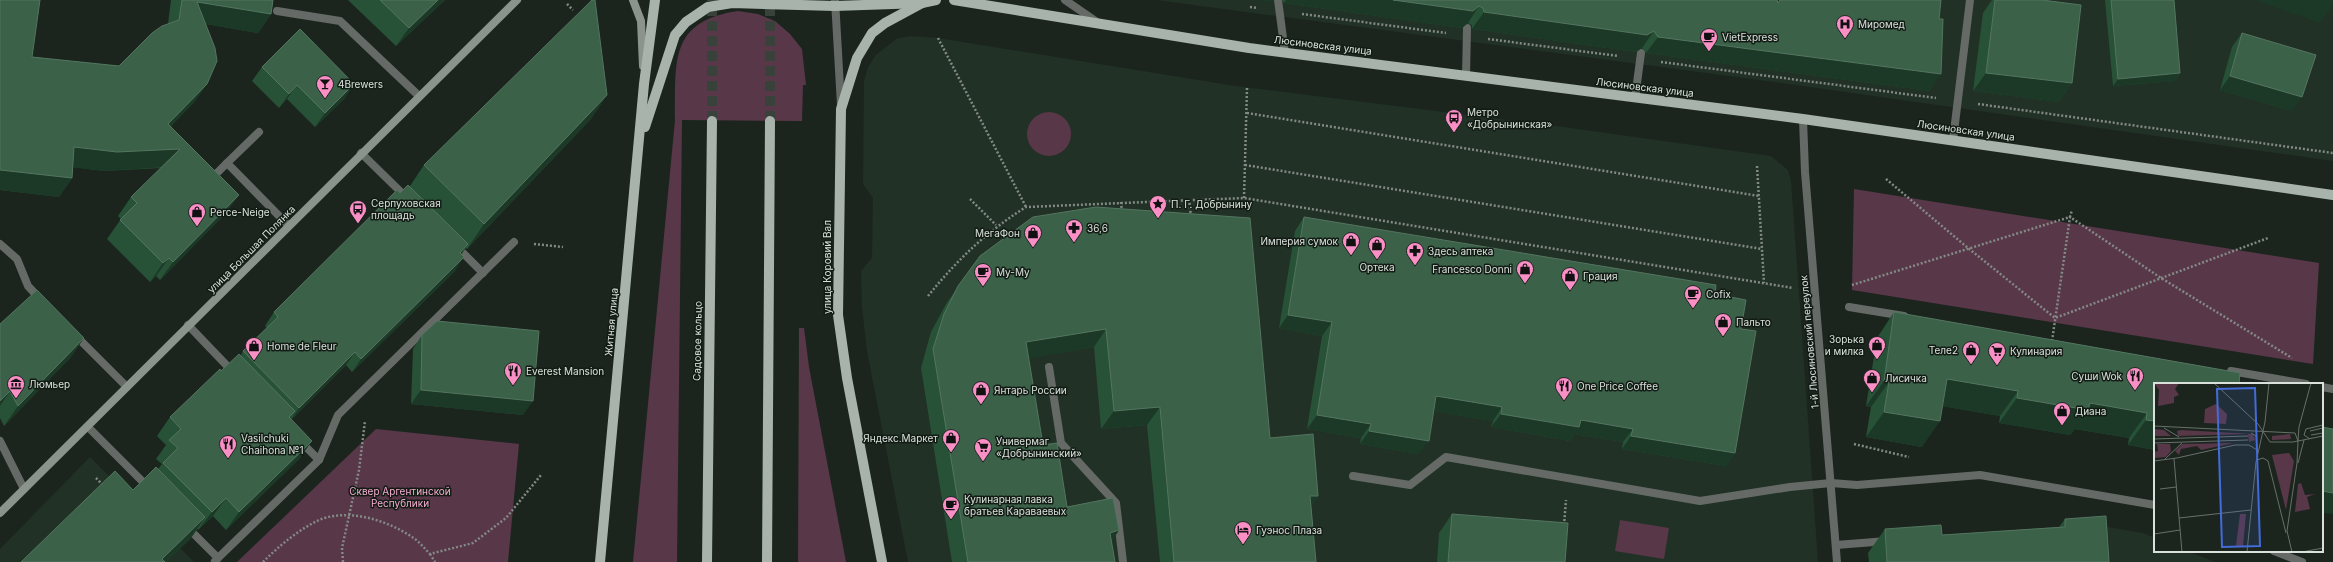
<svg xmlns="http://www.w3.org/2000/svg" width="2333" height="562" viewBox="0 0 2333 562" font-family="Inter,sans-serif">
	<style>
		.built { fill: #213126 }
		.green { fill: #583748 }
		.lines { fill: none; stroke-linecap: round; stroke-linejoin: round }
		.primary-tunnel { stroke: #38413a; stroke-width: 10; stroke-dasharray: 10 5; stroke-linecap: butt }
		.path { stroke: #838a85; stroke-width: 2.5; stroke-dasharray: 2 2; stroke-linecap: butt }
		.lane { stroke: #656a66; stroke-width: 8 }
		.street { stroke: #656a66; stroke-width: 8 }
		.secondary { stroke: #8b938d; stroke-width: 8 }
		.primary { stroke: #a8b3ab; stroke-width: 10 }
		.wall { fill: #285237 }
		.shaded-wall { fill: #1b3926 }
		.building { fill: #3b6149; stroke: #547560 }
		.labels { text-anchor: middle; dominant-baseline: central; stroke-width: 3; stroke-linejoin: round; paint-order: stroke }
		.poi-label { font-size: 10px; fill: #dae0db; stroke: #121c15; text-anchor: start }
		.street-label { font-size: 10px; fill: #dae0db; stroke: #121c15 }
		.park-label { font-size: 10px; fill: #f7acd1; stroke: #121c15 }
		.inset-road { fill: none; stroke: #67706a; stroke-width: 1 }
		.view { fill: #436bd9; fill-opacity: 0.15; stroke: #436bd9; stroke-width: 2 }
		.inset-edge { fill: none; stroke: #dae0db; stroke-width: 2 }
	</style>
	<rect width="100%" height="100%" fill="#1b251e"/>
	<!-- built -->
	<g class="built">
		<polygon points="1156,0 2333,0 2333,161 1782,83"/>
		<polygon points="910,36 938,38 1235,86 1556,126 1771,156 1788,170 1791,181 1818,562 908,562 867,351 862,307 861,271 872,258 873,198 863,184 864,81 868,67 876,55 896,39"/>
		<polygon points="90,457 194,562 0,562 0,549"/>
		<polygon points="2096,525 2143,533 2155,538 2155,551 2187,551 2215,562 2098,562"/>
	</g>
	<!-- green -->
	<g class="green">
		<path d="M738,11L758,14L775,21L790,34L802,49L806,85H803L802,121L682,120L677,562H633L675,120C676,63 668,21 738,11Z"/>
		<circle cx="1049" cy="134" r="22"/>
		<polygon points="1854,189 2319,263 2313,364 1852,290"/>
		<polygon points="799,328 804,328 809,367 846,562 798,562"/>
		<polygon points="376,429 519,444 508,562 237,562"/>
		<polygon points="1620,520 1669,528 1664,559 1615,551"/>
	</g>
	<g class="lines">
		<!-- primary-tunnel -->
		<g class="primary-tunnel">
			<polyline points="712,121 712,0"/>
			<polyline points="770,121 770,0"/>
		</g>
		<!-- path -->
		<g class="path">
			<polyline points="567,4 573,10"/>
			<polyline points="1250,7 1257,8"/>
			<polyline points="1302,14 1446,33"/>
			<polyline points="938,38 1026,207"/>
			<polyline points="1488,39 1618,56"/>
			<polyline points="1661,62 1936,98"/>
			<polyline points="1978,104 2333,153"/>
			<polyline points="1247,113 1759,196"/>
			<polyline points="1245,165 1762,249"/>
			<polyline points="1757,166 1764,283"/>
			<polyline points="1886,179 1968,248 2055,318 2268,238"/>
			<polyline points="1244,198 1247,88"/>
			<polyline points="970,199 996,225"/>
			<polyline points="1189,199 1191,217"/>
			<polyline points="1121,202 1122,212"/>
			<polyline points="534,244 563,247"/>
			<polyline points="1852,285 2070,217 2072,210"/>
			<path d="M928,296C958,259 986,232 1026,207L1244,198L1793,288"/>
			<polyline points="2052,341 2070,217 2161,278 2292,358"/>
			<polyline points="1854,444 1909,457"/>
			<polyline points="96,478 104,486"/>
			<polyline points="1564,525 1566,500"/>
			<polyline points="430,554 435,562"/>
			<path d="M263,562C279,546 298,530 319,520C348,508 387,520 412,537C419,541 424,548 430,554L473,543L506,518L541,475"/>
			<polyline points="343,562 342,548 359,470 365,421"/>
		</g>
		<!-- lane -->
		<g class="lane">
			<polyline points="835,0 841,105"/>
			<polyline points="1278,0 1285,53"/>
			<polyline points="277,11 340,21 419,96"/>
			<polyline points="1466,76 1467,28"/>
			<polyline points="1635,98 1641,53"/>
			<polyline points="259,132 227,163 288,225"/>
			<polyline points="1953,140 1970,0"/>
			<polyline points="361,153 408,199"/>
			<polyline points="214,176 227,163"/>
			<polyline points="0,244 17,259 28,286 41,300"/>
			<polyline points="455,245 483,273"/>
			<polyline points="1849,307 1904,316"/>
			<polyline points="188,325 233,372"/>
			<polyline points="74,334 127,387"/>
			<polyline points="1049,367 1061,443 1116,503 1123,562"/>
			<polyline points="2231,371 2306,384"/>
			<polyline points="2322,387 2333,389"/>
			<polyline points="88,427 150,489"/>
			<polyline points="0,441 24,489"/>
			<polyline points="300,441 319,460"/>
			<polyline points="1353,476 1410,485 1446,457 1700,501 1790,487 1831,483 1857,485 1980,475 2155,505"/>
			<polyline points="186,526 218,558 215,561"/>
			<polyline points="1836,545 1887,541"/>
			<polyline points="2274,551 2302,562"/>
			<polyline points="218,558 319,460 338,415 514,242"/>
		</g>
		<!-- street -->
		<g class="street">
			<polyline points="1065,0 1097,22"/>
			<polyline points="1803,119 1805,172 1837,562"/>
		</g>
		<!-- secondary -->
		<g class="secondary">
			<polyline points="633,0 641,21 643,66"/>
			<polyline points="0,513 517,0"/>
		</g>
		<!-- primary -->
		<g class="primary">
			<polyline points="954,0 1249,48 1803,119 2333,195"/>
			<polyline points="645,127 675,35 686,22 708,7 732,3 835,6 922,3 936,0"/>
			<polyline points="600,562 644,84 655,0"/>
			<polyline points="707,562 712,121"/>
			<polyline points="767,562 770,121"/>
			<polyline points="882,562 847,378 838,315 841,109 857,58 872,33 885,23 922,3"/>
		</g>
	</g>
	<!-- wall -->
	<g class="wall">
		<polygon points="0,0 32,57 119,66 168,24 171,0 273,0 271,14 258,33 206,24 207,84 194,102 171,126 226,213 160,280 156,276 150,282 107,239 121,219 118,216 131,197 161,168 104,171 73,167 72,178 59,197 0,190"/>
		<polygon points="348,0 445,0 396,46"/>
		<polygon points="1282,0 1777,0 1778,3 1930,91 1646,53 1642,48 1636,52 1472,29 1472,25 1468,23 1462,28 1284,3"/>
		<polygon points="1992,0 2042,0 2072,83 2059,102 1973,91 1983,13"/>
		<polygon points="2105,0 2174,0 2180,73 2175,81 2113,86"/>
		<polygon points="2242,33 2292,111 2220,90 2232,47"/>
		<polygon points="262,67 345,98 315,127 287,99 279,108 252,81"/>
		<polygon points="607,95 590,120 467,249 466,248 461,255 455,271 352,372 346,365 291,420 312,441 299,459 226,530 213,516 198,530 197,529 191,538 166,562 21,562 133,490 158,469 162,464 156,459 166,445 157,436 170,417 241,355 243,351 267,328 265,326 274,312 400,193 410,186 424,165"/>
		<polygon points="1033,217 1270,438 1318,496 1311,506 1316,562 1160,562 1147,425 1101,429 1094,347 1028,358 1043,445 1067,507 1119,530 1111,542 1115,562 952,562 921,368 931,332 946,304 980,256"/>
		<polygon points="1304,217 1715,294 1741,329 1735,453 1726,466 1622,449 1623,442 1574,434 1570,441 1491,427 1493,421 1434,411 1419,454 1360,444 1361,438 1307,429 1322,336 1279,328 1295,231"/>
		<polygon points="1894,312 2240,373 2155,450 2128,445 2129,438 2075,429 2070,435 2035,429 1999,423 2000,416 1942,406 1922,447 1866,437 1871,407 1866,406 1877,338"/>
		<polygon points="0,324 84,338 70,358 4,426 0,418"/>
		<polygon points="422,335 523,415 411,404 413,349"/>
		<polygon points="1452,514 1565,562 1437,562 1439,533"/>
		<polygon points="2065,519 2109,562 1869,562 1868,553 1885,529 1942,535 2059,527"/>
	</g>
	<!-- shaded-wall -->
	<g class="shaded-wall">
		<polygon points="438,0 445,0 396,46 409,28"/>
		<polygon points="1254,0 1274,0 1273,2"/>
		<polygon points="1286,0 1393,0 1479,6 1468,23 1462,28 1284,3"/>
		<polygon points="2255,0 2333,0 2333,5 2320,23"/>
		<polygon points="197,2 271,14 258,33 184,20"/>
		<polygon points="1484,12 1654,31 1642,48 1636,52 1472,29"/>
		<polygon points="1658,37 1941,74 1930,91 1646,53"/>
		<polygon points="1986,73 2072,83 2059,102 1973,91"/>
		<polygon points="2180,73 2175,81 2113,86 2118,79"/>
		<polygon points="2230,76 2302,97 2292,111 2220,90"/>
		<polygon points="207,84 194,102 155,142 168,124"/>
		<polygon points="354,84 345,98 315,127 325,113"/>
		<polygon points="297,85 287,99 279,108 289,94"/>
		<polygon points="607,95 590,120 467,249 484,224"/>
		<polygon points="74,147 180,149 167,167 104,171 61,166"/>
		<polygon points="0,170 72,178 59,197 0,190"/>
		<polygon points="239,195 226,213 160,280 173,262"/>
		<polygon points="468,244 459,257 460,253"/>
		<polygon points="464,257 455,271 352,372 361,359"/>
		<polygon points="169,258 156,276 150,282 163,263"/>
		<polygon points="1288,315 1332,322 1322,336 1279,328"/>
		<polygon points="1106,329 1094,347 1013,361 1026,342"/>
		<polygon points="84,338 70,358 4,426 18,406"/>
		<polygon points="355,352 346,365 289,422 299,408"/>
		<polygon points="1947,379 2018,391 2000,416 1929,404"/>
		<polygon points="1884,381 1889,382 1871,407 1866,406"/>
		<polygon points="421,390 533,401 523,415 411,404"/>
		<polygon points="10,391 0,406 0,401"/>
		<polygon points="1436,396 1502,407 1493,421 1427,410"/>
		<polygon points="2017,398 2090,403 2147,413 2129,438 2075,429 2070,435 1999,423"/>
		<polygon points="1160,407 1147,425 1101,429 1114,411"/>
		<polygon points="1884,412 1940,421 1922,447 1866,437"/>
		<polygon points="1501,414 1581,420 1633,429 1623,442 1574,434 1570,441 1491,427"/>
		<polygon points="1317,415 1371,424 1361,438 1307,429"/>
		<polygon points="2146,420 2155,421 2155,450 2128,445"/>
		<polygon points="1369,431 1429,441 1419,454 1360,444"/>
		<polygon points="1631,436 1735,453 1726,466 1622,449"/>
		<polygon points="312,441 299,459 226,530 239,512"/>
		<polygon points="2322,491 2333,493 2333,514 2324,513 2322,516"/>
		<polygon points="1310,496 1318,496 1305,514"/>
		<polygon points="226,498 213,516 198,530 212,512"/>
		<polygon points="205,517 191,538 166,562 160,562 162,559"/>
		<polygon points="1119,530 1107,549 1110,533"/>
	</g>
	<!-- building -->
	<g class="building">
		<polygon points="0,0 40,0 32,57 119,66 152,33 162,26 179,20 182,0 273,0 271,14 197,2 215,48 217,61 207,84 168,124 239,195 173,262 169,258 163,263 120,220 137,203 131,197 180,149 117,152 74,147 72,178 0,170"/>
		<polygon points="380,0 438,0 409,28"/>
		<polygon points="592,0 595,0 607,95 484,224 424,165"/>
		<polygon points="1393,0 1777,0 1778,3 1780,0 1941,0 1939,19 1943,19 1941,74 1658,37 1654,31 1647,35 1484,12 1483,8 1479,6 1473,11"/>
		<polygon points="1995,0 2042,0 2081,5 2072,83 1986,73"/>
		<polygon points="2111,0 2174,0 2180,73 2118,79"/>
		<polygon points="300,29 354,84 325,113 297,85 289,94 262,67"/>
		<polygon points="2242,33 2316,55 2302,97 2230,76"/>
		<polygon points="408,185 468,244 460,253 464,257 361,359 355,352 299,408 243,351 278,317 274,312 397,190 400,193"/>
		<polygon points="1096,207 1250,218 1270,438 1313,434 1318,496 1310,496 1316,562 1174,562 1160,407 1114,411 1106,329 1026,342 1043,445 1057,443 1067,507 1113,498 1119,530 1110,533 1115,562 968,562 933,349 944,314 958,286 980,256 1033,217"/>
		<polygon points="1304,217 1716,285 1715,294 1746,300 1741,329 1756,331 1735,453 1631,436 1633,429 1581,420 1579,427 1501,414 1502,407 1436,396 1429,441 1369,431 1371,424 1317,415 1332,322 1288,315"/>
		<polygon points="37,290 84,338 18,406 10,391 0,401 0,324"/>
		<polygon points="1894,312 2240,373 2239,384 2155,384 2155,421 2146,420 2147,413 2090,403 2088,410 2052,404 2017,398 2018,391 1947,379 1940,421 1884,412 1889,382 1884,381"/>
		<polygon points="437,321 539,331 533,401 421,390 422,335"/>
		<polygon points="239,354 295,411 289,417 312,441 239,512 226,498 212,512 163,463 178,448 169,440 181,429 170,417 220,369 221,371"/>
		<polygon points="2322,427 2333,429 2333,493 2322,491"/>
		<polygon points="156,467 205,517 162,559 165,562 21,562 115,471 133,490"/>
		<polygon points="1452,514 1568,523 1565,562 1448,562"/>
		<polygon points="2106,516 2109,562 1887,562 1885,529 1941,525 1942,535 2065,527 2065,519"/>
	</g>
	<!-- icons -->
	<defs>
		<symbol id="hospital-pin" viewBox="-11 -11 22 30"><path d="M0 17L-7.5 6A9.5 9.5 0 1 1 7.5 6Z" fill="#fa8fc6" stroke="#121c15"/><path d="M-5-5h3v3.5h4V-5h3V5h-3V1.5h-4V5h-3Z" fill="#111"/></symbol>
		<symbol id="cafe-pin" viewBox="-11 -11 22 30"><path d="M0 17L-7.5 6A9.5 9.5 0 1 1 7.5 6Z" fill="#fa8fc6" stroke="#121c15"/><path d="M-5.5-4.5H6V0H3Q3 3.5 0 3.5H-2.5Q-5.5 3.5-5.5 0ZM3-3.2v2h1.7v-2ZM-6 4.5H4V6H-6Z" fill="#111"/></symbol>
		<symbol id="bar-pin" viewBox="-11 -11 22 30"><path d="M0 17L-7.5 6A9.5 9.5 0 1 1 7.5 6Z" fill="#fa8fc6" stroke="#121c15"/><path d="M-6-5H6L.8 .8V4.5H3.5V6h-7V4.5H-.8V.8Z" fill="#111"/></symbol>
		<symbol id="bus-pin" viewBox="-11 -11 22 30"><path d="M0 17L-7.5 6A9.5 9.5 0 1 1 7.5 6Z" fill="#fa8fc6" stroke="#121c15"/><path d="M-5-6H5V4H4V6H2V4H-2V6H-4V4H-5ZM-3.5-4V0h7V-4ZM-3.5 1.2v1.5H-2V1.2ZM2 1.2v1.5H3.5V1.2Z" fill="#111"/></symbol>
		<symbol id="sight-pin" viewBox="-11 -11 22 30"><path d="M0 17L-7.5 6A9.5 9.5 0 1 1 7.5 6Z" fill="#fa8fc6" stroke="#121c15"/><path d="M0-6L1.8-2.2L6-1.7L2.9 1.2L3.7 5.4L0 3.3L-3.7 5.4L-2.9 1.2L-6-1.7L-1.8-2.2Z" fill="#111"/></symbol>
		<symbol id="shop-pin" viewBox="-11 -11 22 30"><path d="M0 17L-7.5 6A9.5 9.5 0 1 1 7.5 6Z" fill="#fa8fc6" stroke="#121c15"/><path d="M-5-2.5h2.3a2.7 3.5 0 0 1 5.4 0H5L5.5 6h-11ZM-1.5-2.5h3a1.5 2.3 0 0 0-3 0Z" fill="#111"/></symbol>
		<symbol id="pharmacy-pin" viewBox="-11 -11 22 30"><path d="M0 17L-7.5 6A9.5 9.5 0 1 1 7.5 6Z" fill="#fa8fc6" stroke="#121c15"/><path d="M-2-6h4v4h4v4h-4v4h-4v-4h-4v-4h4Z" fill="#111"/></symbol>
		<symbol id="supermarket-pin" viewBox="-11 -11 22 30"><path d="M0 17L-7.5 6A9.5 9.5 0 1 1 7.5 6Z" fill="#fa8fc6" stroke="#121c15"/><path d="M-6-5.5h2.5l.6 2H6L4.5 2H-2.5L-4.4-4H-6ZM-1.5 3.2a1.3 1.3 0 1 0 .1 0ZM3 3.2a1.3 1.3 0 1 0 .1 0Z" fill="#111"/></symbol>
		<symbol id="restaurant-pin" viewBox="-11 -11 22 30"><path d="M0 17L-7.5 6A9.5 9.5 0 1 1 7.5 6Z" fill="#fa8fc6" stroke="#121c15"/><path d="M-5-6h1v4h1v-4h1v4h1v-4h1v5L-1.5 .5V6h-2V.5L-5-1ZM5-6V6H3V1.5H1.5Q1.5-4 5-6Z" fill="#111"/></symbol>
		<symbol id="museum-pin" viewBox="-11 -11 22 30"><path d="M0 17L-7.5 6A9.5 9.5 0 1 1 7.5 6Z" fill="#fa8fc6" stroke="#121c15"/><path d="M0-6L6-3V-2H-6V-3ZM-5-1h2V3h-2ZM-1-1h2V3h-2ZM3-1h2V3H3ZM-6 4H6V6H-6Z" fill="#111"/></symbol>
		<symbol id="hotel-pin" viewBox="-11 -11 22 30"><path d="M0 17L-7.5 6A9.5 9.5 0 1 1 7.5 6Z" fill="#fa8fc6" stroke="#121c15"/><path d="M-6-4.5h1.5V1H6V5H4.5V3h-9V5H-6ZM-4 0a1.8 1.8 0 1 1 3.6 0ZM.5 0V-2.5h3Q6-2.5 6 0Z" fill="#111"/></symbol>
	</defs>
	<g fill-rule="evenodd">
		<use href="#hospital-pin" x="1835" y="14" width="20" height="27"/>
		<use href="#cafe-pin" x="1699" y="27" width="20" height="27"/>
		<use href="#bar-pin" x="315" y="74" width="20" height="27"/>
		<use href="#bus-pin" x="1444" y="108" width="20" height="27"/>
		<use href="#sight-pin" x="1148" y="194" width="20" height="27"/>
		<use href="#bus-pin" x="348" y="199" width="20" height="27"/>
		<use href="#shop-pin" x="187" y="202" width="20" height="27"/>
		<use href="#pharmacy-pin" x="1064" y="218" width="20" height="27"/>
		<use href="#shop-pin" x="1023" y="223" width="20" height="27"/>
		<use href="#shop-pin" x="1341" y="231" width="20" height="27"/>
		<use href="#shop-pin" x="1367" y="235" width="20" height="27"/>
		<use href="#pharmacy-pin" x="1405" y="241" width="20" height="27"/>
		<use href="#shop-pin" x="1515" y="259" width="20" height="27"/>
		<use href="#cafe-pin" x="973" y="262" width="20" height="27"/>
		<use href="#shop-pin" x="1560" y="266" width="20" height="27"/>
		<use href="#cafe-pin" x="1683" y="284" width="20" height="27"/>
		<use href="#shop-pin" x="1713" y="312" width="20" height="27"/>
		<use href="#shop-pin" x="1867" y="335" width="20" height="27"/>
		<use href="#shop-pin" x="244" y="336" width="20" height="27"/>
		<use href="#shop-pin" x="1961" y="340" width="20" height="27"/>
		<use href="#supermarket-pin" x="1987" y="341" width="20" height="27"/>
		<use href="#restaurant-pin" x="503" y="361" width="20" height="27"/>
		<use href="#restaurant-pin" x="2125" y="366" width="20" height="27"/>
		<use href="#shop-pin" x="1862" y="368" width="20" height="27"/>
		<use href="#museum-pin" x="6" y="374" width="20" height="27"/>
		<use href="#restaurant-pin" x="1554" y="376" width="20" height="27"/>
		<use href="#shop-pin" x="971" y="380" width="20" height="27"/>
		<use href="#shop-pin" x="2052" y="401" width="20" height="27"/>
		<use href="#shop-pin" x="941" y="428" width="20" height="27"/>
		<use href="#restaurant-pin" x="218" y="434" width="20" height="27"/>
		<use href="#supermarket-pin" x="973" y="437" width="20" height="27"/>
		<use href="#cafe-pin" x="941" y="495" width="20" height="27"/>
		<use href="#hotel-pin" x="1233" y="520" width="20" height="27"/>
	</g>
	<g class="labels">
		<!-- poi labels -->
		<g class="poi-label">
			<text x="1858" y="24">Миромед</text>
			<text x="1722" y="37">VietExpress</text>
			<text x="338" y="84">4Brewers</text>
			<text x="1467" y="112">Метро<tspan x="1467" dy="12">«Добрынинская»</tspan></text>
			<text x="371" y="203">Серпуховская<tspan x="371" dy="12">площадь</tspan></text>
			<text x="1171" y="204">П. Г. Добрынину</text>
			<text x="210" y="212">Perce-Neige</text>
			<text x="1087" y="228">36,6</text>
			<text x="1020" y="233" text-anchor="end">МегаФон</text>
			<text x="1338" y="241" text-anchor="end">Империя сумок</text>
			<text x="1428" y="251">Здесь аптека</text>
			<text x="1377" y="267" text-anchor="middle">Ортека</text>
			<text x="1512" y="269" text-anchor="end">Francesco Donni</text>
			<text x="996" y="272">Му-Му</text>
			<text x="1583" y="276">Грация</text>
			<text x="1706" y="294">Cofix</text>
			<text x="1736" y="322">Пальто</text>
			<text x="1864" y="339" text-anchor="end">Зорька<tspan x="1864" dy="12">и милка</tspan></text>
			<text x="267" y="346">Home de Fleur</text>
			<text x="1958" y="350" text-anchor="end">Теле2</text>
			<text x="2010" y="351">Кулинария</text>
			<text x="526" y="371">Everest Mansion</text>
			<text x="2122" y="376" text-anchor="end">Суши Wok</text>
			<text x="1885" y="378">Лисичка</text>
			<text x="29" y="384">Люмьер</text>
			<text x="1577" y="386">One Price Coffee</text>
			<text x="994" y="390">Янтарь России</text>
			<text x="2075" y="411">Диана</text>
			<text x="241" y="438">Vasilchuki<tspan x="241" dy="12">Chaihona №1</tspan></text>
			<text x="938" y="438" text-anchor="end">Яндекс.Маркет</text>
			<text x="996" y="441">Универмаг<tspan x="996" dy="12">«Добрынинский»</tspan></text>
			<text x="964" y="499">Кулинарная лавка<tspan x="964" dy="12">братьев Караваевых</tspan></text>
			<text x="1256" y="530">Гуэнос Плаза</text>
		</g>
		<!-- street labels -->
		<g class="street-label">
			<text transform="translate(1323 45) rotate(7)">Люсиновская улица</text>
			<text transform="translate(1645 87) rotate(7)">Люсиновская улица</text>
			<text transform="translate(1966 130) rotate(8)">Люсиновская улица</text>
			<text transform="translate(251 249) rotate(-45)">улица Большая Полянка</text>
			<text transform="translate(827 267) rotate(-90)">улица Коровий Вал</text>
			<text transform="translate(611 322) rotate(-85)">Житная улица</text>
			<text transform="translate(697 341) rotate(-89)">Садовое кольцо</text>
			<text transform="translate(1809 342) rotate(-95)">1-й Люсиновский переулок</text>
		</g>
		<!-- park labels -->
		<g class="park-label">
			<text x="400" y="491">Сквер Аргентинской<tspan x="400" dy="12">Республики</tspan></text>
		</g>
	</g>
	<!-- overview -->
	<g transform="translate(2154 383)">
		<rect width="169" height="169" fill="#1b251e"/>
		<path d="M0,0H25L21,6L25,12L20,14V20L4,23L5,7ZM62,21L73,31L72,41L50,40L51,26ZM0,46L10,47L17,53H0ZM27,47L99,51L101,57L95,59L94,51L24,53L23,48ZM136,51L137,56L118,57V53ZM80,60L47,67L43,63L27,66L25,72L21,68L28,61ZM3,61H16L17,68L12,74L0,75V69L4,68ZM135,70L140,78L132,127L118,72ZM147,100L151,112L161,111L153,114L156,126L141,129L144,101ZM86,131H92L89,163H82Z" fill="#583748"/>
		<path class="inset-road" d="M60,0L104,41L116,59H139L169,53M0,43L141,50L144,58L143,80L133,148L138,169M10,45L25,54M156,48L169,45M97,50L102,53L103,67M157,52L169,50M0,56L94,53M156,56L150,52L152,46L169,42M144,58L145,44L157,0M0,60L94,57M11,76L28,60M20,76L28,169M103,77L109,75L114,78L132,150M0,78L23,75L81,62H95L103,67M144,80L150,57M6,106L22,104M25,135L97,127M0,151L26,147M93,169L102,79L111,39L115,0M148,169L169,165"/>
		<path class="view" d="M101,5L106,163L68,164L63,6Z"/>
		<rect width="169" height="169" class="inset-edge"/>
	</g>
</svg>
